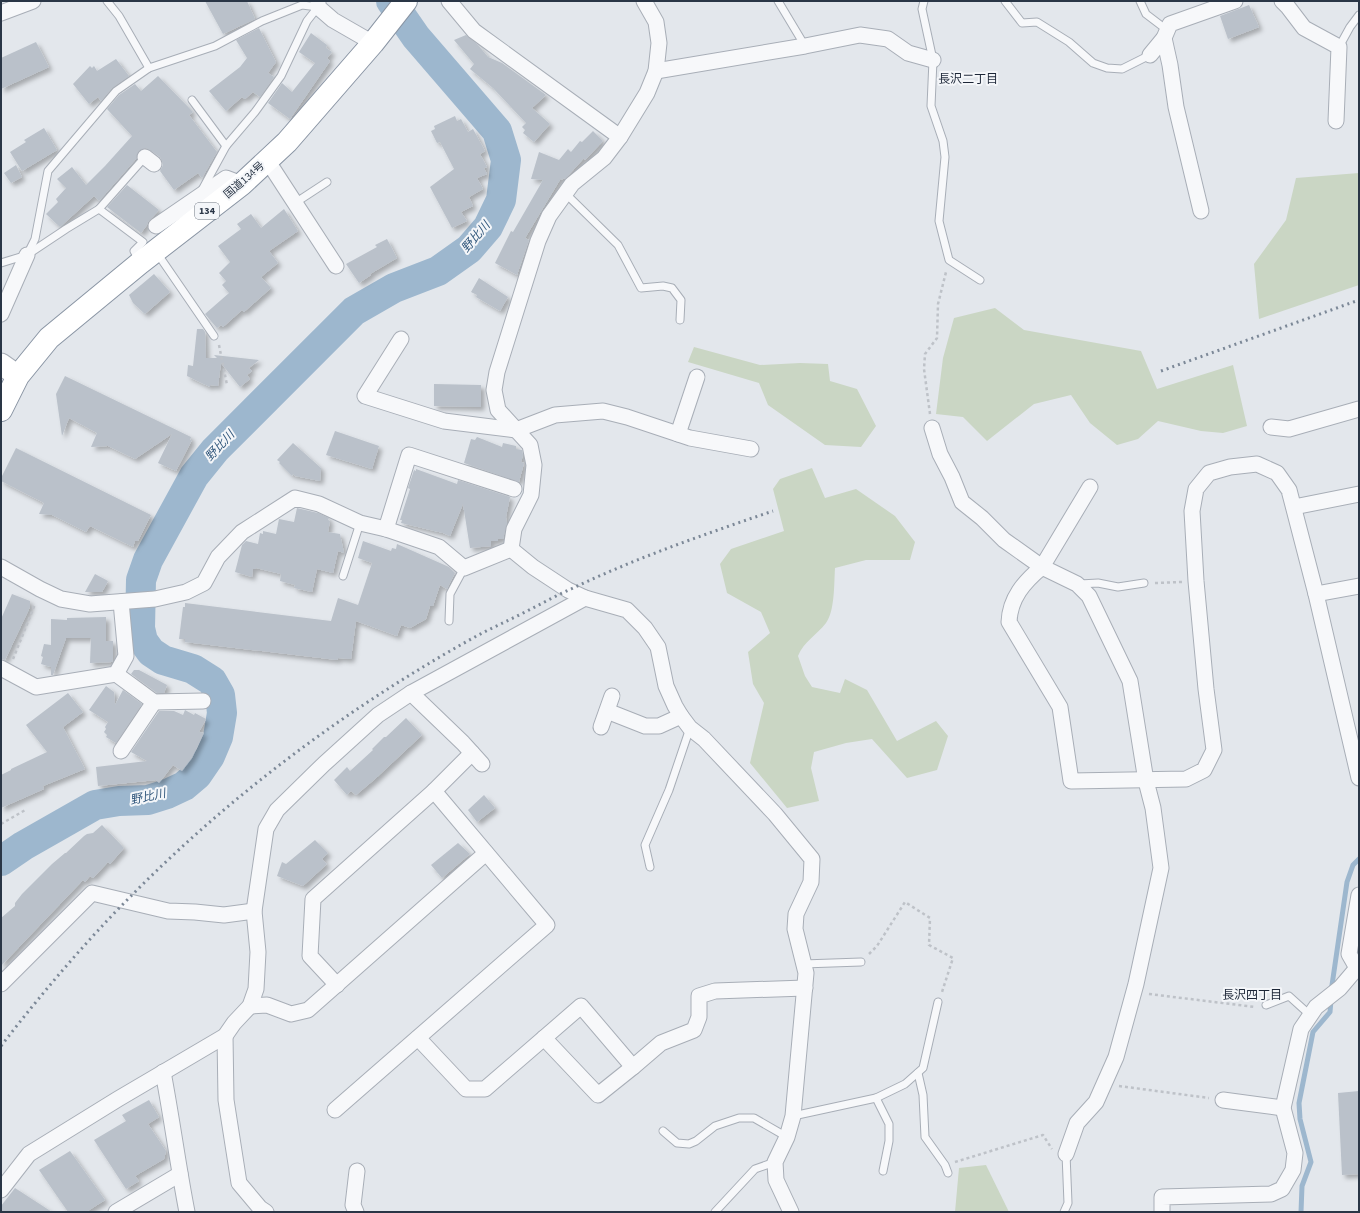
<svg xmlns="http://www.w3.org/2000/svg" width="1360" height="1213" viewBox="0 0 1360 1213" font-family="'Source Sans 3','Noto Sans JP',sans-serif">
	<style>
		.green { fill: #cad6c4 }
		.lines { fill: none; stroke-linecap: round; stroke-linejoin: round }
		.stream { stroke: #9db7ce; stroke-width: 5 }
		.river { stroke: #9db7ce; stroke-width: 30 }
		.building { fill: #bac1ca; filter: url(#shadow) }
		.service-casing { stroke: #a8aeb7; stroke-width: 9 }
		.minor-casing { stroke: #a8aeb7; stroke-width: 17 }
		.secondary-casing { stroke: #a8aeb7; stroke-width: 23 }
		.trunk-casing { stroke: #8a95a4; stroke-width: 24 }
		.path { stroke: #bec2c8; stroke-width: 2.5; stroke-dasharray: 3 3; stroke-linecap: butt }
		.service { stroke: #f7f8fa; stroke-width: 7 }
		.minor { stroke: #f7f8fa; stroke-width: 15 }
		.secondary { stroke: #fff; stroke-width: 21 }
		.trunk { stroke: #fff; stroke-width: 22 }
		.rail { stroke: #7c8897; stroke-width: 3; stroke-dasharray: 2 4; stroke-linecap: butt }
		.labels { text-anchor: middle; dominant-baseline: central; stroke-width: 4; stroke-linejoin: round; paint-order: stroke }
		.shield { fill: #f4f6f9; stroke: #67707c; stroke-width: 1 }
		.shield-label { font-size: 10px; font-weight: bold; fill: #2a3646 }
		.street-label { font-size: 11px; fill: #2a3646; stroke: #f4f6f9 }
		.neighbourhood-label { font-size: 12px; fill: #1c2637; stroke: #f4f6f9 }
		.water-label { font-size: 12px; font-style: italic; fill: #31577c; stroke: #f4f6f9 }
	</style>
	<defs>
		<filter id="shadow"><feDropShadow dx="3.5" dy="3.5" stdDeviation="2" flood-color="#0004"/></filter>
	</defs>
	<rect width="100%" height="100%" fill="#e3e7ec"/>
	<!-- green -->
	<g class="green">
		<polygon points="1359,173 1359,285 1259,319 1254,264 1286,220 1296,178"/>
		<polygon points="995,308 1024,330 1141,351 1157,389 1233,365 1247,426 1223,433 1201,431 1158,421 1138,439 1117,445 1090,423 1071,395 1034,404 987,441 963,417 936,414 943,358 954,318"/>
		<polygon points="694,347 760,365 800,363 828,364 830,381 857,389 876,426 861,447 825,445 768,405 759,383 688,362"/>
		<path d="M812,468L825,498L856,489L895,516L915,542L910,560H866L835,568C834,583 835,611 826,623C817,635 804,641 798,656L805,676L812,687L840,693L845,679L867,690L897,741L936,721L948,736L937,770L907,778L872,739L846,743L814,752L811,768L819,801L787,808L750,763L764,703L753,684L748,652L770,633L761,612L727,593L720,564L731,549L784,531L773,489L780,479Z"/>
		<polygon points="986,1165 1009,1212 955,1212 959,1168"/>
	</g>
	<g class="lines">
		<!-- stream -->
		<g class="stream">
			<polyline points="1331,992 1347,882 1353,865 1359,859"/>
			<polyline points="1301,1212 1302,1186 1311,1162 1300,1119 1299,1103 1313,1032 1330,1012 1331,1000"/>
		</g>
		<!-- river -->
		<polyline class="river" points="1,861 23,846 95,805 119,801 148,800 167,794 184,786 197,775 210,756 218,737 222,713 220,695 212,681 193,669 163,660 151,652 143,641 140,628 141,580 148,560 194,476 215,450 354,311 394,288 438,271 469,249 488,227 501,200 506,160 497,131 416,37 391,1"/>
	</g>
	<!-- building -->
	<g class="building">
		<polygon points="205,1 247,1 255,19 223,34"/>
		<polygon points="1249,5 1259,27 1228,39 1220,16"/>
		<polygon points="259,28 276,62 268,73 274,77 260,97 253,92 245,99 242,97 226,111 209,91 240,67 247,58 236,40"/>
		<polygon points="311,33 327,45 326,48 332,52 327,58 330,61 290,119 268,103 282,83 292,92 315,63 299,52"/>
		<polygon points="466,35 478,45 488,57 502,63 546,95 532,108 550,124 534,142 523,133 525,130 522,127 526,123 493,88 470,69 474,64 454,40"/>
		<polygon points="36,42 49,67 1,89 1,58"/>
		<polygon points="116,59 129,76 112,88 101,101 98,97 89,104 73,84 90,66 92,68 94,66 97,71"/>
		<polygon points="158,76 193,112 189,115 217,152 202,178 198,173 174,190 160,171 163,165 162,161 160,157 150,150 146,148 142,149 138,152 136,159 99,201 94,196 60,227 46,214 58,202 56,199 66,188 57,179 72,167 86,185 105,166 132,136 107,109 119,95 135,84 141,91"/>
		<polygon points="455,116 457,121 461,119 468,132 473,129 485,151 480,154 487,167 484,168 487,174 477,178 483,189 469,197 473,206 461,212 467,221 452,228 430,187 454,169 440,142 437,143 431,131 435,129 434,126"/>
		<polygon points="44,128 57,150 22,171 10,152 26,142 24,140"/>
		<polygon points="593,131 603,141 585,160 584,158 565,179 564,178 562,180 561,178 525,238 529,240 517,275 495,263 511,231 513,232 543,180 531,179 539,152 559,160 568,149 571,152 580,141 582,142"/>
		<polygon points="16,165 22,177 11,183 4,173"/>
		<polygon points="127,185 159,210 148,222 147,225 141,233 107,207"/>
		<polygon points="284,209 298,231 269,251 278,263 261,277 271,288 244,312 242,310 223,327 221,325 217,328 205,314 229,293 222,285 226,281 219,273 230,262 218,246 241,229 237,224 251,214 261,228"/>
		<polygon points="387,239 397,258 370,274 371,275 359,283 346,264 377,247 375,245"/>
		<polygon points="154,274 170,292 145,314 133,303 129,295"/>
		<polygon points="479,278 508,297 500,311 476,297 477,295 471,292"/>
		<polygon points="197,329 203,329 205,332 206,358 217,358 214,355 259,360 249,368 252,371 247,375 250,379 240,387 221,363 218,386 210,385 210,387 187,376 188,365 193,366"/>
		<polygon points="65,376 191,437 190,440 192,440 176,471 158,463 172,434 135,459 108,446 91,447 97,433 69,418 62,436 56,394"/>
		<polygon points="434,384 481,385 481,407 434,406"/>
		<polygon points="335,431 379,446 372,469 326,455"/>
		<polygon points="477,437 502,447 503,443 516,446 516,449 522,450 523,455 521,462 524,463 519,482 464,463 471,439 475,440"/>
		<polygon points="293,443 321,468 320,481 295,476 293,474 292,476 279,463 280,462 277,460"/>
		<polygon points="16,448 151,515 138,541 135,541 133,547 90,526 86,532 52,515 39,514 44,503 1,481 1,478"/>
		<polygon points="416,469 457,484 458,480 510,497 506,517 507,523 503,539 498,539 498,541 491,541 491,546 470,548 463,504 450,536 443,533 401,523 402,520 400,520 410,489 408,488 414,470 416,471"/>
		<polygon points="297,508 318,513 329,518 328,520 330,521 328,532 340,534 344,553 338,551 333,573 317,569 312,592 294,588 295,585 280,581 281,574 256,568 256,569 253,569 252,577 235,572 242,545 246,541 258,544 260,533 263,534 263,531 276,534 279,519 294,522"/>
		<polygon points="363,541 391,551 392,548 396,549 397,544 449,567 455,573 447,589 440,585 433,606 430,606 426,619 410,628 401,625 397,636 356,621 351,659 338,658 337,660 185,642 185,639 179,639 183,607 185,607 185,603 331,621 338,598 358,605 372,563 358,558"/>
		<polygon points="95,574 108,581 102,592 85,592"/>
		<polygon points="12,594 30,601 30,607 5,660 1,659 1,619"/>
		<polygon points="106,617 106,641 113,641 113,660 112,662 90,663 91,638 66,638 53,675 51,675 51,667 41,664 43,657 41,656 44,644 51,645 51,619 67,620 67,618"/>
		<polygon points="134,670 139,670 167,685 164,693 157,693 131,674"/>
		<polygon points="106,686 114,692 115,705 123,690 142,704 116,743 106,737 107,735 104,732 106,729 105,727 108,722 89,710"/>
		<polygon points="68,693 83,712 63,727 85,769 43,786 44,789 1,808 1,775 11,770 11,769 47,752 26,725"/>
		<polygon points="185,710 194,715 195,713 206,719 199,732 204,733 192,758 182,771 173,765 159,783 156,780 98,786 96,767 147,761 131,752 159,711 174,711 183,715"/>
		<polygon points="406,718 422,735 375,779 356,795 351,791 347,795 334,780 347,767 350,771 373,750 372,749 384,737 386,737"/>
		<polygon points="484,795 495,808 477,822 468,810"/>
		<polygon points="102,825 124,848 110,864 108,862 93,878 90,876 85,882 83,880 1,966 1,918 15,906 15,903 22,894 52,864 65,853 66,853 84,836 87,834 93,833"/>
		<polygon points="315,840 328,853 322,859 327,864 303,886 277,876 282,862 286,864"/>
		<polygon points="458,843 470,854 442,878 431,865"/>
		<polygon points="1359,1091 1359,1174 1342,1175 1338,1093"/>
		<polygon points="149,1100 159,1117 148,1124 166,1151 164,1159 135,1176 139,1181 126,1189 94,1140 126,1121 122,1115"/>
		<polygon points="70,1151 105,1200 86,1212 68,1212 39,1170"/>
		<polygon points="15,1188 52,1212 1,1212 1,1206"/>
	</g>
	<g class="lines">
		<defs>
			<g id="service">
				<polyline points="107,1 119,16 149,68"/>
				<polyline points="778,1 805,46"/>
				<polyline points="924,1 922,9 933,60 931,106 943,141 945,157 939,221 949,260 980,280"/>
				<polyline points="1005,1 1022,23 1037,22 1069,42 1093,63 1107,68 1122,69 1150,55"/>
				<polyline points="1140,1 1146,14 1167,30"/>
				<polyline points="1339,47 1350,27 1359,15"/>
				<polyline points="192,100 226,146"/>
				<polyline points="202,190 226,146 255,112 281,76 307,21 318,7"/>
				<polyline points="565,193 618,245 641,288 663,286 672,288 681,300 680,320"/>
				<polyline points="295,203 327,182"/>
				<polyline points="99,209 143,242 134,251 139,261"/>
				<polyline points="157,253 214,336"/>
				<polyline points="27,255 35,239 48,171 116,91 149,68 215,46 262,21 302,5 318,7"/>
				<polyline points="1,263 27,255 66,229 99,209 145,157"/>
				<polyline points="343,576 360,523"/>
				<polyline points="1080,584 1098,583 1118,587 1144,583"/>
				<polyline points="449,621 450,594 464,568"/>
				<polyline points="650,867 645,845 669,790 690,728"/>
				<polyline points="803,964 861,962"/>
				<polyline points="1266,1005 1289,996 1310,1015"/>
				<polyline points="918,1073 923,1095 925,1137 945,1165 948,1173"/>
				<polyline points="876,1098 889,1124 889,1141 883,1171"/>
				<polyline points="793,1116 876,1098 905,1084 923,1068 938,1002"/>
				<polyline points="663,1131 677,1143 689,1144 696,1141 715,1126 739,1118 754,1118 787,1137"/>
				<polyline points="715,1212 755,1169 775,1162"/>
				<polyline points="1064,1212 1068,1203 1066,1154"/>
			</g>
			<g id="minor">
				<polyline points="318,1 318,7 333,20 373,43"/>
				<polyline points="449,1 474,31 620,137"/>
				<polyline points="644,1 656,22 659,43 656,71 647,93 620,137 604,158 572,184 549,216 538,241 497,372 494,390 498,410 530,445 534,465 531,495 514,529 511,549 533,567 568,590 585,598 627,610 645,628 658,647 666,686 675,706 681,716 690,728 704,739 775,814 812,859 811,882 796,914 795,929 806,973 793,1116 787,1137 775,1162 776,1180 791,1212"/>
				<polyline points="1282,1 1288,7 1304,28 1339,47 1336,121"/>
				<polyline points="1,13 33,1"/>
				<polyline points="1164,38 1170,65 1176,107 1201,211"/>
				<polyline points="1150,55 1164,38 1170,24 1235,1"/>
				<polyline points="656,71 805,46 860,35 888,39 908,53 933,60"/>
				<polyline points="145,157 154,164"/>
				<polyline points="267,160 336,266"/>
				<polyline points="156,226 226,178 242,184"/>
				<polyline points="1,314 27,255"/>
				<polyline points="401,339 365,396 444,421 516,430 555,415 603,411 627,417 690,438 751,449"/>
				<polyline points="1271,427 1289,429 1359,409"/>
				<polyline points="932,428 940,454 952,477 962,502 982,518 1004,540 1042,567 1077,584 1089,596 1130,681 1146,781 1153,808 1161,868 1136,984 1116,1057 1096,1102 1077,1123 1066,1154"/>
				<polyline points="678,434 697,377"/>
				<path d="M1090,487L1042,567C1024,582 1010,598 1009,622L1060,707L1071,781L1186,779L1204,770L1214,750L1206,689L1196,581L1192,511L1196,489L1209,473L1230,467L1257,464L1277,473L1289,490L1316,594L1359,778"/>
				<polyline points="1294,507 1359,494"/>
				<polyline points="386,529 409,455 514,489"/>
				<polyline points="1,567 40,589 61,599 90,604 155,599 186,592 204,583 218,557 242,532 295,498 319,504 360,523 386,529 439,547 464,568 511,549"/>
				<polyline points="1316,594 1359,586"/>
				<polyline points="1,668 36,687 116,674 126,656 121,602"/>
				<polyline points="116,674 154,702 203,701"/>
				<polyline points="411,693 463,743 482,764"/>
				<polyline points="607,711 645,726 659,726 681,716"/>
				<polyline points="601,727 612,696"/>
				<polyline points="121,751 154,702"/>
				<polyline points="1359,895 1349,954 1357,968 1359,970"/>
				<polyline points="1,984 92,893 168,911 195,912 224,915 254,911"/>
				<polyline points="337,985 310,956 313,899 434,791 472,753"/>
				<polyline points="250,1006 267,1005 291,1014 308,1010 486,853"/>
				<polyline points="225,1036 226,1100 239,1183 260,1208 266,1212"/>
				<polyline points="418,1038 466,1089 485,1089 581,1006 633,1067 661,1043 694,1030 699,1017 699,996 715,991 805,988"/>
				<polyline points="544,1038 598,1095 633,1067"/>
				<path d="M163,1072C172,1119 178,1166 187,1212"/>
				<polyline points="1223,1100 1283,1108"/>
				<polyline points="335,1110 547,925 434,791"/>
				<polyline points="1,1190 29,1154 118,1099 225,1036 234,1023 250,1006 256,989 258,952 254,911 266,829 277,810 324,764 378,715 411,693 585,598"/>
				<polyline points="116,1212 180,1174"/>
				<polyline points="356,1212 353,1205 357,1171"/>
				<polyline points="1162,1212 1162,1197 1271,1194 1282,1189 1293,1170 1295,1153 1283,1108 1301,1029 1316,1007 1340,988 1357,968"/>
			</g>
			<polyline id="secondary" points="1,364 18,376"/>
			<polyline id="trunk" points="1,410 18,376 49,338 140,263 242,184 287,142 373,43 406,1"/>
		</defs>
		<!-- service casing -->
		<use href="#service" class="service-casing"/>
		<!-- minor casing -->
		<use href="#minor" class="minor-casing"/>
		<!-- secondary casing -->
		<use href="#secondary" class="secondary-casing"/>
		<!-- trunk casing -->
		<use href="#trunk" class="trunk-casing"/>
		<!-- path -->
		<g class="path">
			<polyline points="219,345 227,385"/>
			<polyline points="930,414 924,369 925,354 937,338 938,304 946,272"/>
			<polyline points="1155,583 1182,582"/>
			<polyline points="13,659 35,604"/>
			<polyline points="1,824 27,809"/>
			<polyline points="869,954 877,946 905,902 930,918 929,945 953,958 942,992"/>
			<polyline points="1149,994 1255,1007"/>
			<polyline points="1119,1086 1209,1098"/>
			<polyline points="955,1162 1043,1135 1052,1149"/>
		</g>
		<!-- service -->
		<use href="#service" class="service"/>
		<!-- minor -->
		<use href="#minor" class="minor"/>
		<!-- secondary -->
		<use href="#secondary" class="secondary"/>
		<!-- trunk -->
		<use href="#trunk" class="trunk"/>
		<!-- rail -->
		<g class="rail">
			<polyline points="1161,371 1359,300"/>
			<path d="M1,1046C42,993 86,941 133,894C233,793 349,707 473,638C491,628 510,620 529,610C543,603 557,595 571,589C636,558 705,534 773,511"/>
		</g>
	</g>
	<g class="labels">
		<!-- shield labels -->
		<rect class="shield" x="195" y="203" width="24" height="16" rx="3"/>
		<g class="shield-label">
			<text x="207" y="211">134</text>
		</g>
		<!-- street labels -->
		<g class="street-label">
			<text transform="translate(244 180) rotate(-41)">国道134号</text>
		</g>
		<!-- neighbourhood labels -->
		<g class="neighbourhood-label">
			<text x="968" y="79">長沢二丁目</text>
			<text x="1252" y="995">長沢四丁目</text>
		</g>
		<!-- water labels -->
		<g class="water-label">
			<text transform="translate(476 237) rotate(-49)">野比川</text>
			<text transform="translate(220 446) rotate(-47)">野比川</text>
			<text transform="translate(148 797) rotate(-12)">野比川</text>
		</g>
	</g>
	<!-- border -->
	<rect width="1360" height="1213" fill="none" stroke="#2a3646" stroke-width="4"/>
</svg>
